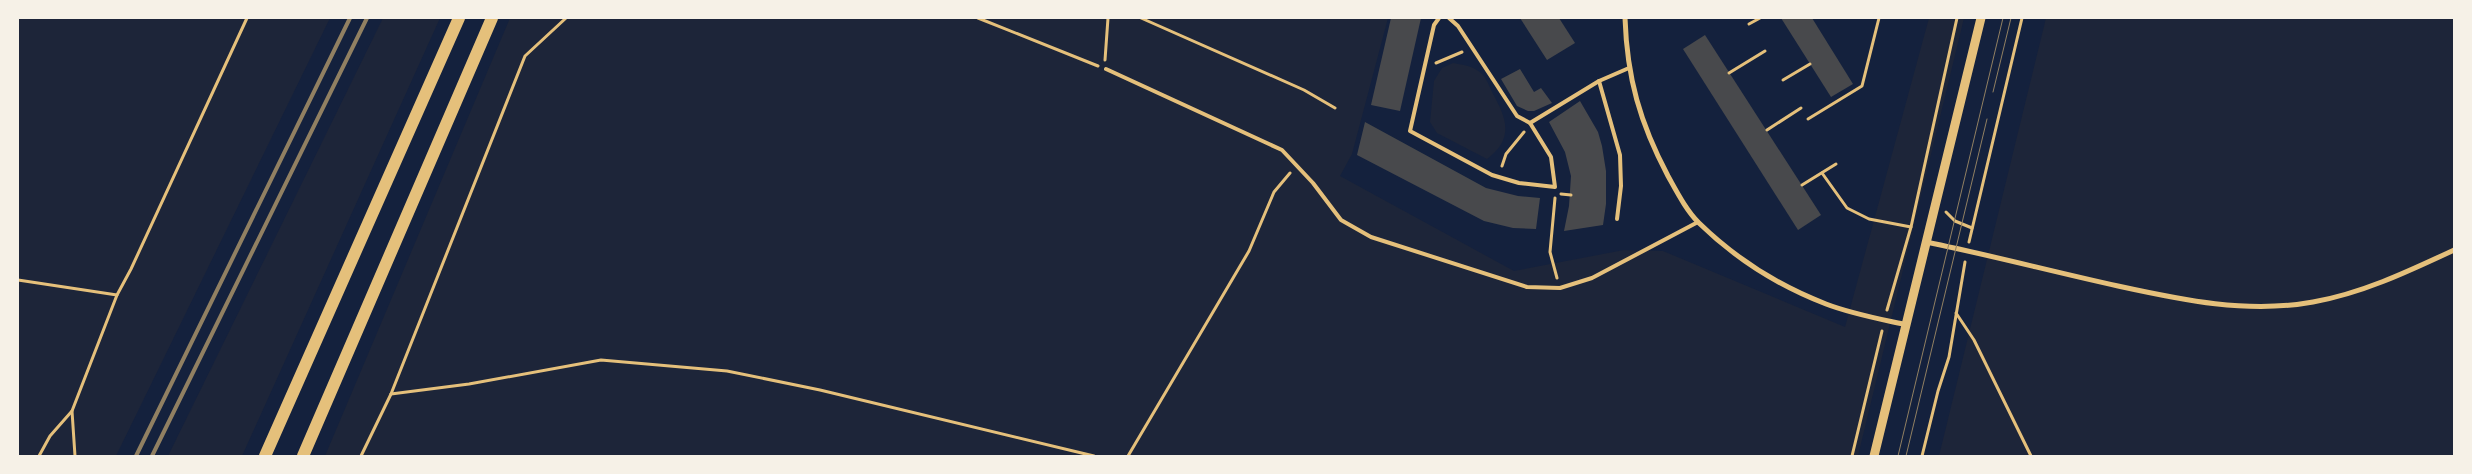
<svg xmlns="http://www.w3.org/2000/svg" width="2472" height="474" viewBox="0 0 2472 474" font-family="Figtree,sans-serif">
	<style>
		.green { fill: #1d2539 }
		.building { fill: #48494c }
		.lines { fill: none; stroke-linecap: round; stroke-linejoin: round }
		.path { stroke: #e5c07b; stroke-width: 3 }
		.service { stroke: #e5c07b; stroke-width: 4 }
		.minor { stroke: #e5c07b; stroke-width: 5 }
		.tertiary { stroke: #e5c07b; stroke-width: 9 }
		.primary { stroke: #e5c07b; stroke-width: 12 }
		.tram { stroke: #918062; stroke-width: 1 }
		.rail { stroke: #918062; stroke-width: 4 }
	</style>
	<rect width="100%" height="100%" fill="#14213d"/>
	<!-- green -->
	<g class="green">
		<polygon points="18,18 330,18 116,456 18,456"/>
		<polygon points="383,18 440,18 242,456 168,456"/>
		<polygon points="510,18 1388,18 1352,154 1340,176 1514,271 1624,250 1663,251 1845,327 1929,18 1964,18 1858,456 325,456"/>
		<polygon points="2046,18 2454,18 2454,456 1939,456"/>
		<path d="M1453,63C1464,65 1474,66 1482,74C1487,79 1490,88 1493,94C1507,119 1514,139 1487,159L1437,133L1430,122L1434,81L1442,68Z"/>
	</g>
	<!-- building -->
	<g class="building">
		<polygon points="1391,18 1421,18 1400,111 1371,105"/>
		<polygon points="1520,18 1559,18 1575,43 1547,60"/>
		<polygon points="1781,18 1812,18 1853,84 1831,97"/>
		<polygon points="1705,35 1821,215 1798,230 1683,49"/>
		<polygon points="1520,69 1534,92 1541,88 1552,103 1534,111 1528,111 1517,106 1501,79"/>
		<polygon points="1580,101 1598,132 1602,146 1606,171 1606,204 1603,225 1564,231 1569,206 1571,176 1565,152 1549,122"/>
		<polygon points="1365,122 1486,188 1518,196 1540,198 1536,229 1513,228 1484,221 1357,155"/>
	</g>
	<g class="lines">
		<!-- path -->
		<g class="path">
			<polyline points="978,18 1098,66"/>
			<polyline points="1141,18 1304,90 1335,108"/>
			<polyline points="1749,24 1760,18"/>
			<polyline points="1105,60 1108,18"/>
			<polyline points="1436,63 1462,52"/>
			<polyline points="1729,73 1765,51"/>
			<polyline points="1783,80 1810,64"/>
			<polyline points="1808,119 1862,86 1879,18"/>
			<polyline points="1767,130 1801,108"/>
			<polyline points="1502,166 1506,154 1524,132"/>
			<polyline points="1822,173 1847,208 1869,219 1911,227"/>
			<polyline points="1802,185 1836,164"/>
			<polyline points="1561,194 1571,195"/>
			<polyline points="1555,198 1550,252 1557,278"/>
			<polyline points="1946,212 1955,221 1972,228"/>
			<polyline points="1969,242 2022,18"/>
			<polyline points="18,280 117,295"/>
			<polyline points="1887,310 1911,227 1957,18"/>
			<polyline points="1956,313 1974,340 2031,456"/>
			<polyline points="391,394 469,384 601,360 727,371 820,390 1094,456"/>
			<polyline points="39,456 50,436 72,411"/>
			<polyline points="75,456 72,411 117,295 131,269 247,18"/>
			<polyline points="361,456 391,394 525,56 566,18"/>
			<polyline points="1128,456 1249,251 1274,192 1290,173"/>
			<polyline points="1852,456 1882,331"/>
			<polyline points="1922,456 1938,391 1949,357 1965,262"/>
		</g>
		<!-- service -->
		<g class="service">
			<polyline points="1439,18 1434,25 1410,131 1492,175 1519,183 1555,187 1551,157 1530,123 1599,81 1629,68"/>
			<polyline points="1449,18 1458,26 1517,116 1530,123"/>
			<polyline points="1106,69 1282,150 1313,183 1341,220 1371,237 1527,287 1560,288 1592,278 1698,222"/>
			<polyline points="1599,81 1620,155 1621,186 1617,219"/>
		</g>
		<!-- minor -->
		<g class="minor">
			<path d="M1625,18C1627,78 1640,123 1668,176C1677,192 1686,210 1699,223C1736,259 1779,286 1826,304C1852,314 1880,319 1907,325"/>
			<path d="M1926,242C1990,255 2054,272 2118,286C2182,300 2248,314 2313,302C2363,293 2409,271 2454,250"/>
		</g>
		<!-- tertiary -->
		<polyline class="tertiary" points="1874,456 1981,18"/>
		<!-- primary -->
		<g class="primary">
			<polyline points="265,456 459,18"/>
			<polyline points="303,456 492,18"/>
		</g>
		<!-- tram -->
		<g class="tram">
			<polyline points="1993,92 2011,18"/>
			<polyline points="1898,456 2003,18"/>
			<polyline points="1906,456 1987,119"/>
		</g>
		<!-- rail -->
		<g class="rail">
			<polyline points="136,456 350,18"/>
			<polyline points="152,456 367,18"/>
		</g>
	</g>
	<!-- border -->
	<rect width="2472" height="474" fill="none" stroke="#f6f1e7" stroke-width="38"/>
</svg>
